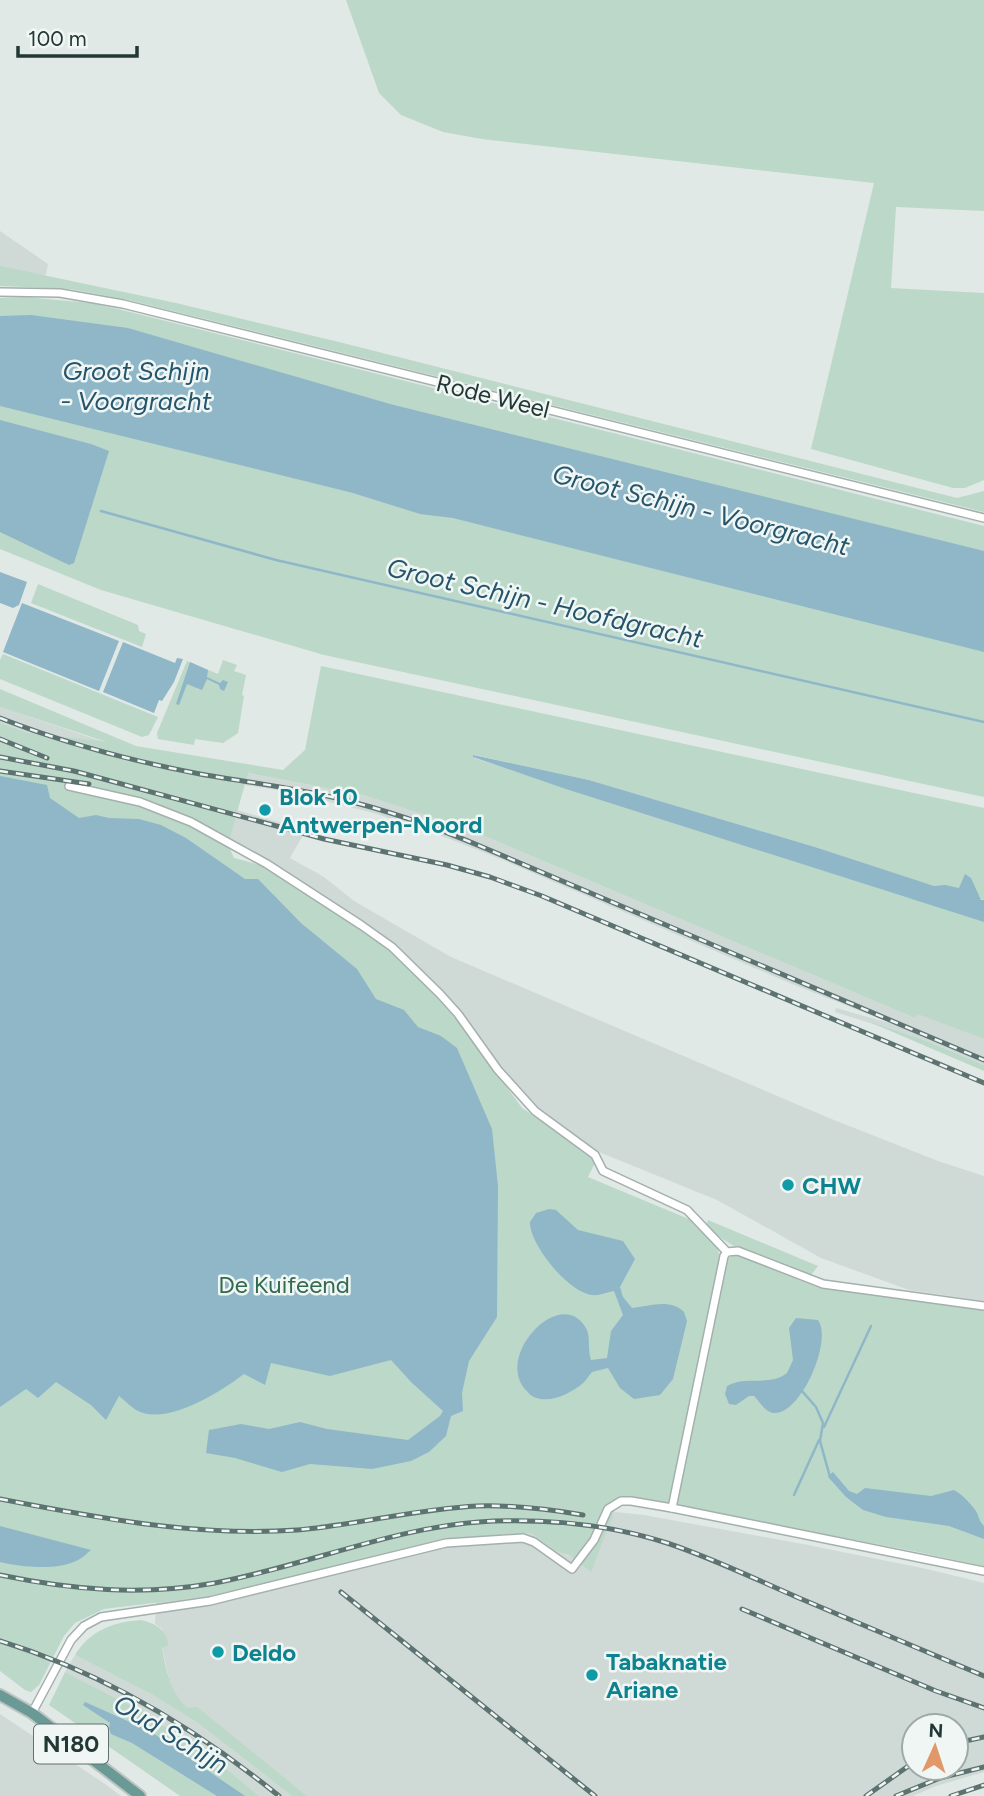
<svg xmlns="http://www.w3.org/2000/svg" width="984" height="1796" viewBox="0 0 984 1796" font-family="Figtree,sans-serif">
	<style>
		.built { fill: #cfd9d6; fill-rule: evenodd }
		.green { fill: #bcd8c8; fill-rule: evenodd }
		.water { fill: #8fb7c8 }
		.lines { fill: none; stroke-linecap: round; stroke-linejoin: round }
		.stream { stroke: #8fb7c8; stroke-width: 2.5 }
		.street-casing { stroke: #a4b0ae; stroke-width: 10 }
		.primary-casing { stroke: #bdc3c2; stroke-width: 14 }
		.street { stroke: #fff; stroke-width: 7 }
		.primary { stroke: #6a9a95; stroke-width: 10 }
		.rail-casing { stroke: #5d7371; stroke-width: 5 }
		.rail { stroke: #f0f6f4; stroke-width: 2.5; stroke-dasharray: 8; stroke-linecap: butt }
		.culture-dot { fill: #0f9aa8; stroke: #f0f6f4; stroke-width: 2.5 }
		.labels { text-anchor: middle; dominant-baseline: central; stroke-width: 5; stroke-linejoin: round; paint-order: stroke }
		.shield { fill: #f0f6f4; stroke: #60716e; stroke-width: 2 }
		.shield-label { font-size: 23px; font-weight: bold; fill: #233835 }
		.street-label { font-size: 24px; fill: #233835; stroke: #f0f6f4 }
		.culture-label { font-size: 24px; font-weight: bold; fill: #0d838f; stroke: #f0f6f4; text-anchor: start }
		.park-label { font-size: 24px; fill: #326a50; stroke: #f0f6f4 }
		.water-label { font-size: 26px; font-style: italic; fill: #25556c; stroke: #f0f6f4 }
	</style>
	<rect width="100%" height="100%" fill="#e1e9e7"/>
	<!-- built -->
	<g class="built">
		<polygon points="0,231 48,264 46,274 20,286 0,286"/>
		<polygon points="0,707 89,737 161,757 363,795 463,827 915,1018 918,1013 984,1039 984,1065 924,1040 835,1012 836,1008 896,1025 792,984 503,860 447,838 377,814 318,799 271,789 216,781 38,737 0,723"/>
		<polygon points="0,730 60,759 306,830 290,858 324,877 354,901 451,957 829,1118 938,1161 984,1176 984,1301 909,1290 821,1258 717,1200 599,1152 572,1136 524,1097 435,983 400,950 347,911 206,827 0,741"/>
		<path d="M615,1512L644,1515L803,1544L927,1569L984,1583V1772L936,1786L913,1796H307L197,1708H187L177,1699L170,1684L162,1647L169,1645L162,1629L155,1624L156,1602L211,1596L453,1538L532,1533L568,1556ZM914,1726H956V1768H914Z"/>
		<polygon points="75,1655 151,1694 198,1723 292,1796 259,1796 216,1760 139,1710 65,1672"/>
		<polygon points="0,1714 105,1784 121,1796 0,1796"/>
	</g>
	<!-- green -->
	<g class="green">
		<polygon points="346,0 984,0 984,211 896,207 891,288 984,293 984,480 965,488 953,488 811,449 874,183 482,139 443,132 401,115 379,93"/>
		<polygon points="0,266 176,303 339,342 957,498 984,491 984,512 129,300 70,289 0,286"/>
		<polygon points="24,297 91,303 118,309 984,526 984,797 324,655 101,590 0,549 0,298"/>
		<polygon points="38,584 138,625 139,631 146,634 142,647 31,603"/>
		<polygon points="3,654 158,717 149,735 142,737 0,679 0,660"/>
		<polygon points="223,660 237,665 234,671 246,675 242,695 244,696 238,733 223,743 195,739 194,745 158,739 157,733 187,661 218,674"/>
		<path d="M321,666L984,808V900L966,895L984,908V1039L918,1014L915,1018L463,827L363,795L248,773L228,845L234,858L261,865L358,927L406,963L463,1027L522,1108L585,1150L596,1161L588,1177L691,1220L717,1248L720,1256L726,1259L736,1255L740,1256L816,1287L984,1309V1566L913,1551L692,1509L619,1499L591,1572L571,1556L556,1551L531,1533L453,1538L211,1596L104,1609L75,1623L64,1636L39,1685L31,1692L25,1690L0,1671V723L28,733L107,742L0,707V689L136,746L283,770L305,750ZM474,755L589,780L815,847L914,880L909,898L474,758Z"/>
		<polygon points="867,1021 924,1040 984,1065 984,1071"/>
		<path d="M708,1220L818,1266L811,1275H800C768,1261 732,1250 706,1226Z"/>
		<path d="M141,1620C157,1624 165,1629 169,1645L162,1648C166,1671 170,1691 187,1708L197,1707L307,1796H292L198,1723L151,1694L75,1655C90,1630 114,1622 141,1620Z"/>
		<polygon points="65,1672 139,1710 216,1760 259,1796 180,1796 49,1705"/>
	</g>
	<!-- water -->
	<g class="water">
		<polygon points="31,315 128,328 390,404 984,551 984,652 453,518 420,514 353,493 0,406 0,316"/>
		<polygon points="0,420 91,444 109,451 74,563 69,565 0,532"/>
		<polygon points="0,572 27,582 19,605 13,608 0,603"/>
		<polygon points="22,603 119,641 99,691 3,652"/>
		<polygon points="123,642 175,663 177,658 183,659 174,682 162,701 159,700 154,713 103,692"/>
		<polygon points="190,662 208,670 207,677 220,683 223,680 228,682 224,691 220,689 219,685 207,679 202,690 187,684 179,705 176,704"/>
		<polygon points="473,755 589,780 815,847 934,886 945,885 959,888 965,874 971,878 981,900 984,900 984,922 566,789 473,757"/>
		<path d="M0,776L47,785L50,798L79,818L96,815L109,818L139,819L161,825L186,838L245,879H258L301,923L357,969L376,999L404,1010L418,1027L441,1036L457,1048L492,1129L498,1186L497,1317L469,1361L462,1393L463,1411L451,1416L446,1436L429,1452L411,1461L372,1469L310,1464L282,1472L235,1458L206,1453L209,1430L241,1424L269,1429L300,1422L327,1429L408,1440L440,1416L443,1411L411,1382L391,1360L330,1376L271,1363L265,1385L244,1374C220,1392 166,1427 136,1410C130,1406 124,1400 119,1396L106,1420L91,1405L56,1382L38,1398L26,1389L0,1407Z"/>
		<path d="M549,1209L556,1210L578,1230L623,1241L635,1259L620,1287L623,1297L632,1308C649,1306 671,1298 684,1312L687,1321L673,1379L660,1395L634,1399L620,1388L608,1368L592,1372C588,1376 586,1381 582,1384C571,1393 551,1403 537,1398C531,1397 528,1392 524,1388C496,1352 564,1283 587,1330C590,1337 588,1348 590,1356L591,1360L607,1358L611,1331L623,1315L614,1291C607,1292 599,1296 592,1295C569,1293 529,1244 530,1222L536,1213Z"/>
		<path d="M796,1318L818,1320C833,1340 801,1415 774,1413C765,1412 760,1402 754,1396H749L736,1405L729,1404L725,1394L727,1386C746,1375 769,1387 787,1373L793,1360L789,1328Z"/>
		<path d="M833,1472L849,1491L857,1494L865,1488L931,1496L954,1490C963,1495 970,1503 976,1511C980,1518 978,1520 984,1526V1539L949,1526L886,1517L863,1510L846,1497L829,1478L828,1476Z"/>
		<path d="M0,1526L91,1550C87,1553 83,1558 78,1560C58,1571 21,1567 0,1562Z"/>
		<polygon points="85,1702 150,1731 245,1796 217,1796 132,1743 111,1734 109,1728 110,1723 83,1705"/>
	</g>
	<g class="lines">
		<!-- stream -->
		<g class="stream">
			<polyline points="101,511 276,560 984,722"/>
			<polyline points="802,1391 816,1407 823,1423 820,1441 830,1477"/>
			<polyline points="824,1427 871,1326"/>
			<polyline points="794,1495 819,1440"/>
		</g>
		<defs>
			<g id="street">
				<polyline points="0,292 60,293 123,304 984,518"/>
				<polyline points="69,786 140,802 191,822 267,864 361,925 392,947 440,994 458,1014 498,1070 535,1111 595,1155 603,1171 687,1210 727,1252"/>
				<polyline points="672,1508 724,1256 727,1252 738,1251 823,1284 984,1306"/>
				<polyline points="32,1713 71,1640 84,1626 101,1617 210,1601 446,1543 523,1538 534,1542 572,1569 594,1540 608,1509 621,1501 631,1501 672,1508 984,1571"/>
			</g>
			<polyline id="primary" points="0,1695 32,1713 140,1796"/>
		</defs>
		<!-- street casing -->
		<use href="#street" class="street-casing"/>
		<!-- primary casing -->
		<use href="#primary" class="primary-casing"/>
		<!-- street -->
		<use href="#street" class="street"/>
		<!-- primary -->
		<use href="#primary" class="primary"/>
		<defs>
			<g id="rail">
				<path d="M0,718C64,743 132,761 200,774C245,782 291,787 336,798C388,810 438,828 487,849L984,1060"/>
				<polyline points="0,739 47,758"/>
				<polyline points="0,757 74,771 324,839 447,865 490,877 542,896 984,1083"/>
				<polyline points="0,771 89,784"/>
				<path d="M0,1499C98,1518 197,1537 297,1530C357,1525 416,1509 477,1506C512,1505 548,1509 583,1515"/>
				<path d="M0,1575C72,1590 142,1596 215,1583C309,1565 398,1525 494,1521C552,1519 611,1525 667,1543C712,1558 755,1579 799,1598C861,1624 922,1650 984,1676"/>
				<polyline points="341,1592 595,1796"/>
				<polyline points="742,1609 936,1691 984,1708"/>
				<path d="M0,1641C104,1673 195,1728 279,1796"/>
				<polyline points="956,1743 984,1737"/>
				<polyline points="866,1796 914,1762"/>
				<polyline points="896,1796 940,1778 984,1767"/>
				<polyline points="951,1796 984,1785"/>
			</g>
		</defs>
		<!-- rail casing -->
		<use href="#rail" class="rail-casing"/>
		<!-- rail -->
		<use href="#rail" class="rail"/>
	</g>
	<!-- markers -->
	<g class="culture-dot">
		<circle cx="265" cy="810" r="7"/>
		<circle cx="788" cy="1185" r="7"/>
		<circle cx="218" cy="1652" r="7"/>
		<circle cx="592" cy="1675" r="7"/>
	</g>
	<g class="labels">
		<!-- shield labels -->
		<rect class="shield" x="34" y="1724.5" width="74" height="39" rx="5"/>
		<g class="shield-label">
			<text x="71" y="1744">N180</text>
		</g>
		<!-- street labels -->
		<g class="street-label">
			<text transform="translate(493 396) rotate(14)">Rode Weel</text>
		</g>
		<!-- culture labels -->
		<g class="culture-label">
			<text x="279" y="796">Blok 10<tspan x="279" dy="28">Antwerpen-Noord</tspan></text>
			<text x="802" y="1185">CHW</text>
			<text x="232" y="1652">Deldo</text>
			<text x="606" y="1661">Tabaknatie<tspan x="606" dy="28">Ariane</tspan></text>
		</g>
		<!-- park labels -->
		<g class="park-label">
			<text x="284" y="1284">De Kuifeend</text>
		</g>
		<!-- water labels -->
		<g class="water-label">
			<text x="136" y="371">Groot Schijn<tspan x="136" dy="30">- Voorgracht</tspan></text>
			<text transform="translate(701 510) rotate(14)">Groot Schijn - Voorgracht</text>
			<text transform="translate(545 603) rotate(13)">Groot Schijn - Hoofdgracht</text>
			<text transform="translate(171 1734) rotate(31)">Oud Schijn</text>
		</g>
	</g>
	<!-- north arrow -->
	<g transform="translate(935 1747) rotate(3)"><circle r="33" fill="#f0f6f4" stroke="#9eaaa8" stroke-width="2"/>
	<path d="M0-5L12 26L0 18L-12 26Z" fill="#e19767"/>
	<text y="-10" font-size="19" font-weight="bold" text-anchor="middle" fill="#233835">N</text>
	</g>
	<!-- scale -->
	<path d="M18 46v10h119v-10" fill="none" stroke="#233835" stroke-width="3.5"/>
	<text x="28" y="46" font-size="21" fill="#233835" stroke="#f0f6f4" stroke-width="5" paint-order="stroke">100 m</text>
</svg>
